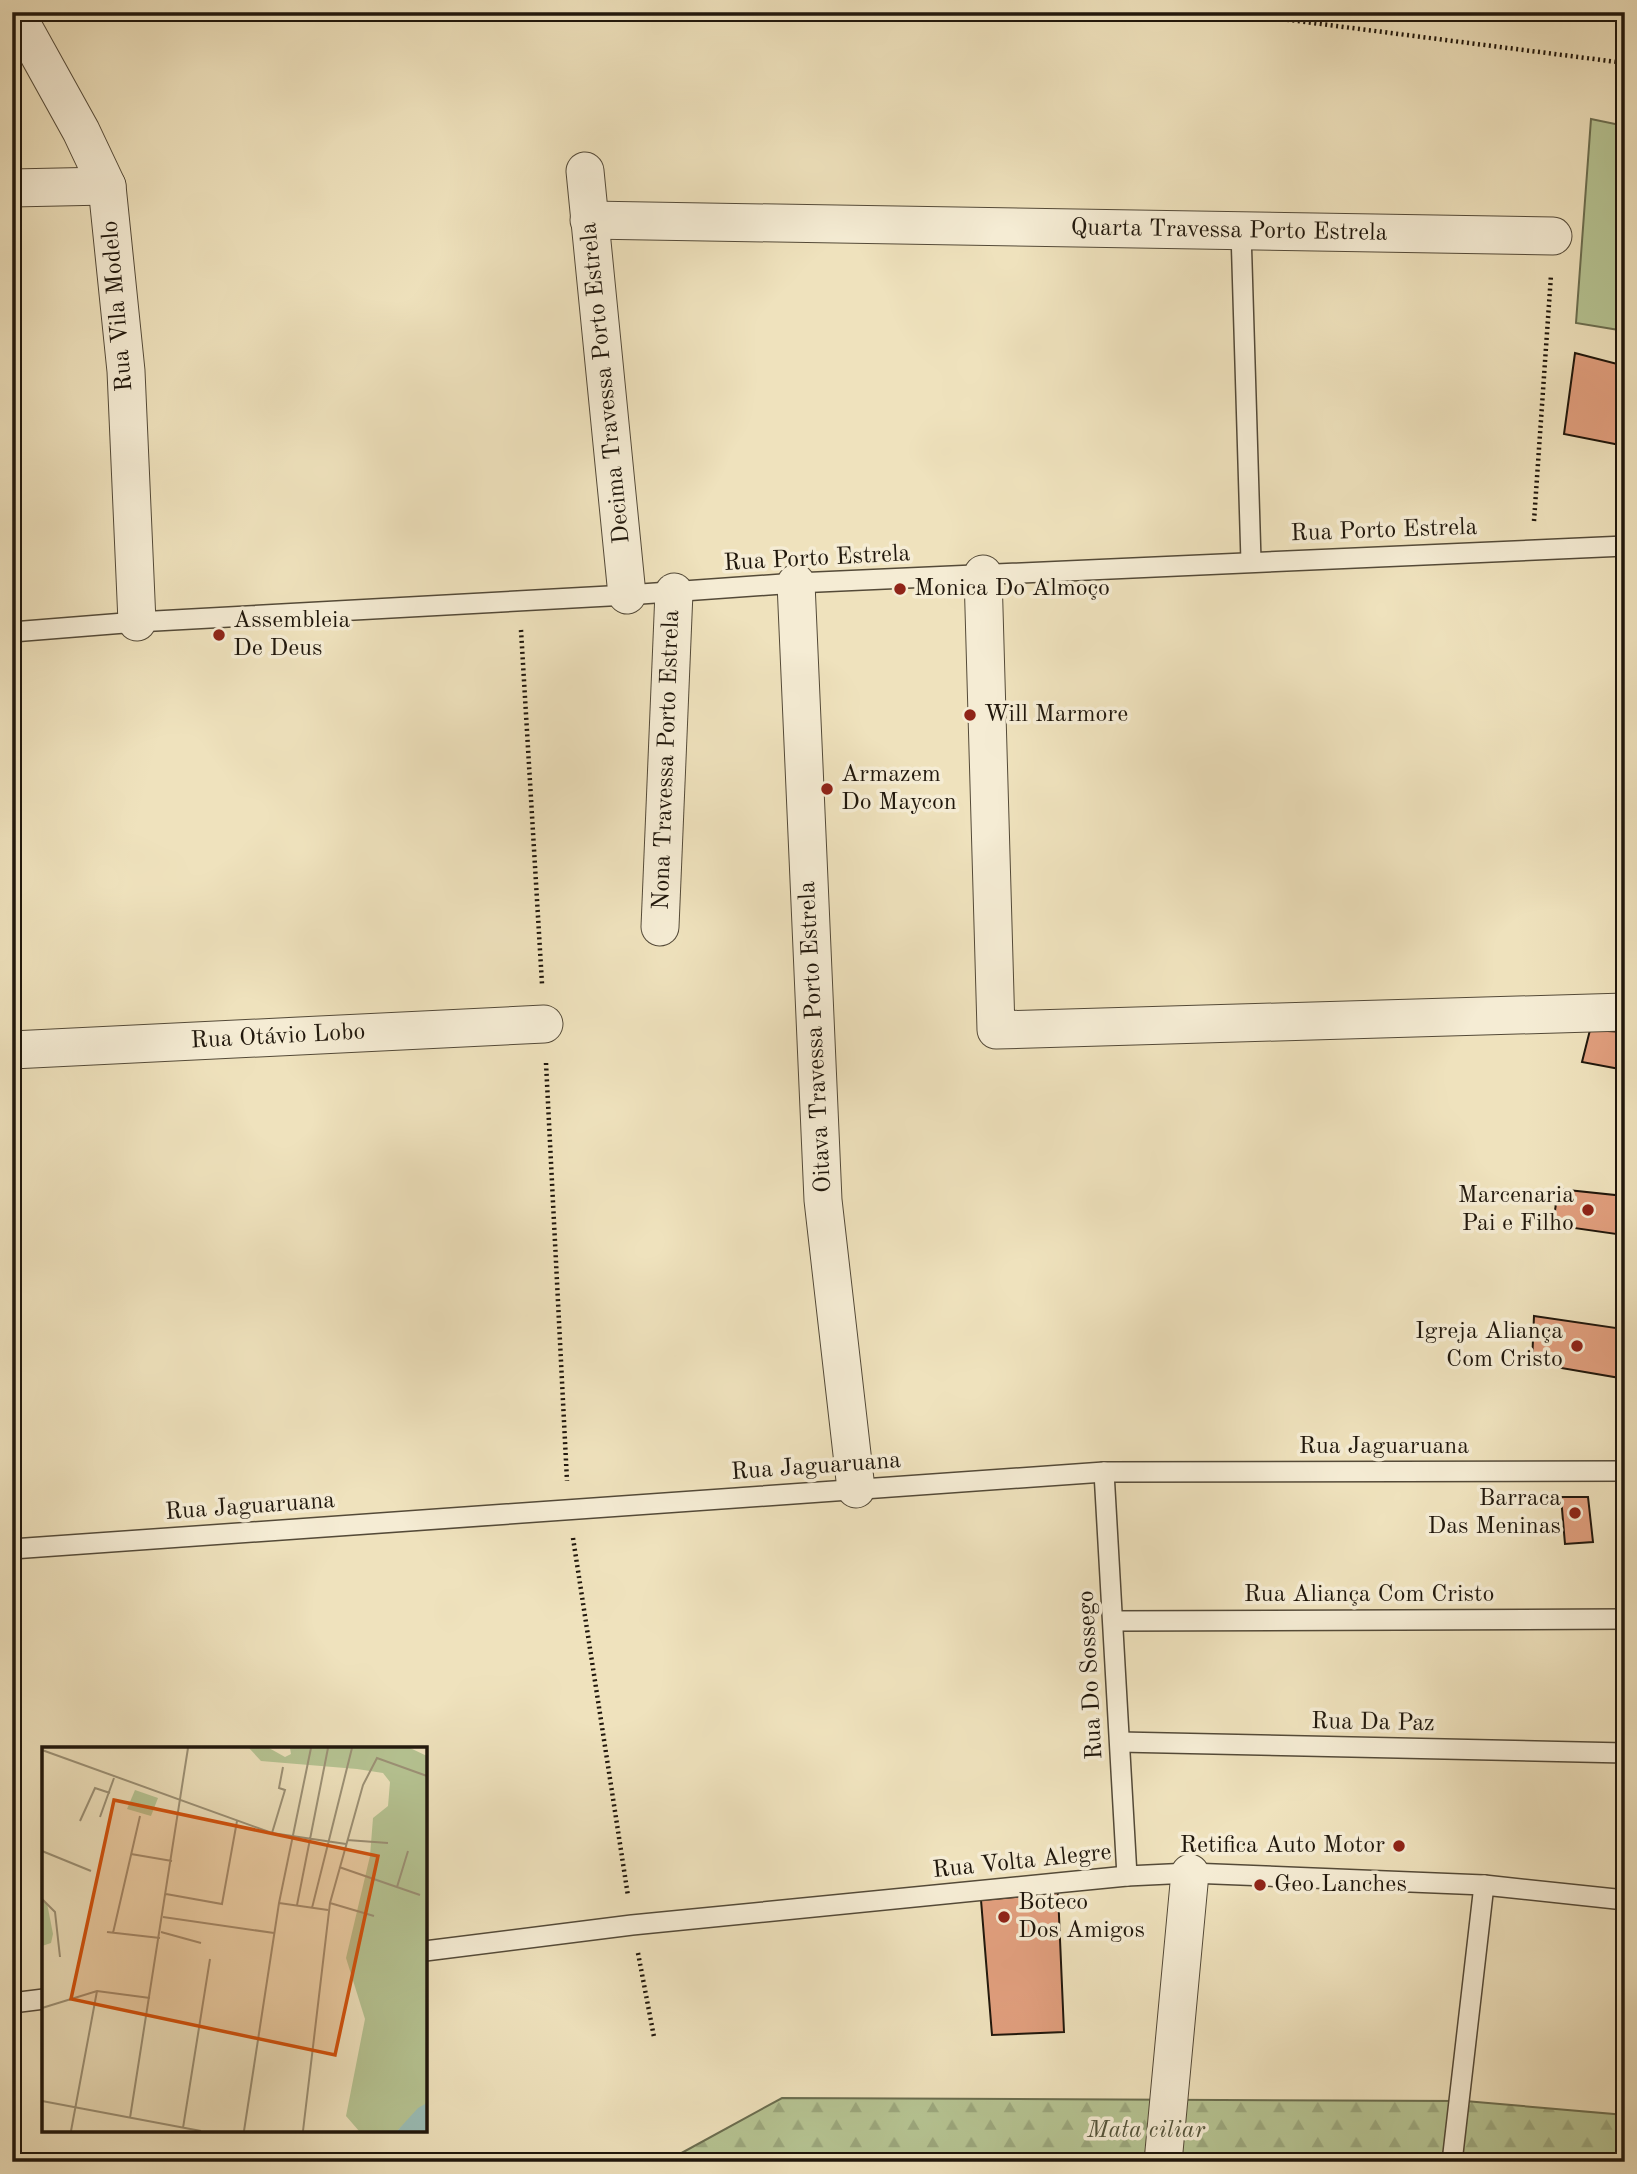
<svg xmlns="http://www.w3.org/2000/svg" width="1637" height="2174" viewBox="0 0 1637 2174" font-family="'Old Standard TT',serif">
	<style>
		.forest { fill: url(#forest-firs); stroke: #6b6e50; stroke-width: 2 }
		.pitch { fill: #b6c493; stroke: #6b6e50; stroke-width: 2 }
		.building { fill: #e19f7e; stroke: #20170c; stroke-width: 2 }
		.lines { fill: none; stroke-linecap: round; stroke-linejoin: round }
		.lane-casing { stroke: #544a38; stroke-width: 22 }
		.street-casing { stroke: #544a38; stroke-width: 39 }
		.path { stroke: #20170c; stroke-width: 4.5; stroke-dasharray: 2 3.5; stroke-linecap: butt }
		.lane { stroke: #f5ecd4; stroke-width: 19 }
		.street { stroke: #f5ecd4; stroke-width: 37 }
		.poi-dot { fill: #8f2418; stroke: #f5ecd4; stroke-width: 2.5 }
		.labels { text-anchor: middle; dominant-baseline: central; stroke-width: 7; stroke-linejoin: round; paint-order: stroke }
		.street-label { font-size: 24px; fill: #20170c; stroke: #f5ecd4 }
		.poi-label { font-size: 24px; fill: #20170c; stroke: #f5ecd4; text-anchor: start }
		.park-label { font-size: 24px; font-style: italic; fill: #54543b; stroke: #f5ecd4 }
		.inset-road { fill: none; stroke: #9c9176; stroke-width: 2 }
		.view { fill: #d4520c; fill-opacity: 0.15; stroke: #d4520c; stroke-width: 3.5 }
		.inset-edge { fill: none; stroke: #20170c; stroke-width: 3.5 }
	</style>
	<defs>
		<pattern id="forest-firs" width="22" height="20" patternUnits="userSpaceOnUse" patternTransform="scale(1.75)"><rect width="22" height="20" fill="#b6c493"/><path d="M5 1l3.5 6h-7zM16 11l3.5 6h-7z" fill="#9ca87e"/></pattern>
	</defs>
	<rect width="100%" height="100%" fill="#efe2bd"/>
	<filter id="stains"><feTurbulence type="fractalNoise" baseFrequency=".00286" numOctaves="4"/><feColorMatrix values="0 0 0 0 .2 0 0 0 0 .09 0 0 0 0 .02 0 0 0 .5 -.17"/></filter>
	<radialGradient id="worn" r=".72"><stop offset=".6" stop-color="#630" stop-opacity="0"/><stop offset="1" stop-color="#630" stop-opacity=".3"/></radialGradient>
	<!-- forest -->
	<polygon class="forest" points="782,2098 1465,2101 1625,2115 1625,2162 665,2162"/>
	<!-- pitch -->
	<polygon class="pitch" points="1591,119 1625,126 1625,331 1576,323"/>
	<!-- building -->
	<g class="building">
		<polygon points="1575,353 1625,366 1625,446 1564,434"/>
		<polygon points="1590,1030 1625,1032 1625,1070 1582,1062"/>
		<polygon points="1558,1189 1624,1196 1616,1234 1553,1225"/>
		<polygon points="1534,1316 1623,1329 1620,1378 1532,1363"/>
		<polygon points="1561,1497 1588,1497 1593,1542 1565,1544"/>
		<polygon points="1058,1893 1064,2032 992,2035 981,1900"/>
	</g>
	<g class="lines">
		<defs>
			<g id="lane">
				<polyline points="1241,231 1251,561"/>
				<polyline points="12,632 137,622 627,595 796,583 1625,546"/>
				<polyline points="1104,1472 1127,1876"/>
				<polyline points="12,1549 1104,1472 1625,1471"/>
				<polyline points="1113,1621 1625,1619"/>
				<polyline points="1120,1742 1625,1753"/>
				<polyline points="425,1951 632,1925 1127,1876 1190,1873 1484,1885 1625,1900"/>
				<polyline points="12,2003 44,1999"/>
				<polyline points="1452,2162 1484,1885"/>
			</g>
			<g id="street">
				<polyline points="15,12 81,131 107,186 126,371 137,622"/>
				<polyline points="585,171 627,595"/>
				<polyline points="12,188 107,186"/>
				<polyline points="589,220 1553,236"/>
				<polyline points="983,574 996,1030 1625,1012"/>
				<polyline points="796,583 823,1200 856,1489"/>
				<polyline points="660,927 674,592"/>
				<polyline points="12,1050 544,1024"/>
				<polyline points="1163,2162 1190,1873"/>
			</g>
		</defs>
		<!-- lane casing -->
		<use href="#lane" class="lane-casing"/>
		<!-- street casing -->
		<use href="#street" class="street-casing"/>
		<!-- path -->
		<g class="path">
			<polyline points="1227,12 1625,63"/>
			<polyline points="1534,521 1551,275"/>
			<polyline points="521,630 542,984"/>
			<polyline points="546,1063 567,1481"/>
			<polyline points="573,1538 628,1896"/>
			<polyline points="638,1953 654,2037"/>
		</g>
		<!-- lane -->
		<use href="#lane" class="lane"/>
		<!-- street -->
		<use href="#street" class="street"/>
	</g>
	<!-- markers -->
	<g class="poi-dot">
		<circle cx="900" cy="589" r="7"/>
		<circle cx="219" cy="635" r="7"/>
		<circle cx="970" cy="715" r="7"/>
		<circle cx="827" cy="789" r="7"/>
		<circle cx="1588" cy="1210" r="7"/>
		<circle cx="1577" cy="1346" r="7"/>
		<circle cx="1575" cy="1513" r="7"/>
		<circle cx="1399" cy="1846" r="7"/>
		<circle cx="1260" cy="1885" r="7"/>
		<circle cx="1004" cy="1917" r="7"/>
	</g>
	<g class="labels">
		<!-- street labels -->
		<g class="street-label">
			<text transform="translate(1229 231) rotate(1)">Quarta Travessa Porto Estrela</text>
			<text transform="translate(118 306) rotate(-95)">Rua Vila Modelo</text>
			<text transform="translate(606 383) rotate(-96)">Decima Travessa Porto Estrela</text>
			<text transform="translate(1384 531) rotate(-2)">Rua Porto Estrela</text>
			<text transform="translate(817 559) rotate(-3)">Rua Porto Estrela</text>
			<text transform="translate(667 760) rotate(-88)">Nona Travessa Porto Estrela</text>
			<text transform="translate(278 1037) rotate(-3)">Rua Otávio Lobo</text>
			<text transform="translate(816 1037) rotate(-93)">Oitava Travessa Porto Estrela</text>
			<text x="1384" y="1447">Rua Jaguaruana</text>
			<text transform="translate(816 1467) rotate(-4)">Rua Jaguaruana</text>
			<text transform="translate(250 1507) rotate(-4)">Rua Jaguaruana</text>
			<text x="1369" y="1595">Rua Aliança Com Cristo</text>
			<text transform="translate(1091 1675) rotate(-93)">Rua Do Sossego</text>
			<text transform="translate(1373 1723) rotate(1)">Rua Da Paz</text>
			<text transform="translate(1022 1862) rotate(-6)">Rua Volta Alegre</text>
		</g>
		<!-- poi labels -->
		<g class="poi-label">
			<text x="914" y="589">Monica Do Almoço</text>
			<text x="233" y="621">Assembleia<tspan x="233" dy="28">De Deus</tspan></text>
			<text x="984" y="715">Will Marmore</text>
			<text x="841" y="775">Armazem<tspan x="841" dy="28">Do Maycon</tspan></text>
			<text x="1574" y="1196" text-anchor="end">Marcenaria<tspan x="1574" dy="28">Pai e Filho</tspan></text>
			<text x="1563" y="1332" text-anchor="end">Igreja Aliança<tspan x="1563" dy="28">Com Cristo</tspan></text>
			<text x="1561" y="1499" text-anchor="end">Barraca<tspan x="1561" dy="28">Das Meninas</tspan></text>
			<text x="1385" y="1846" text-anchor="end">Retifica Auto Motor</text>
			<text x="1274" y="1885">Geo Lanches</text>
			<text x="1018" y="1903">Boteco<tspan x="1018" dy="28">Dos Amigos</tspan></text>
		</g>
		<!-- park labels -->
		<g class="park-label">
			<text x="1146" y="2131">Mata ciliar</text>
		</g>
	</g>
	<!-- overview -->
	<g transform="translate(42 1747)">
		<rect width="385" height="385" fill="#efe2bd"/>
		<path d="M207,1H227L243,10L249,7L248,1H368L385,9V356L355,384H317L304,369L323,272L304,211L328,109L331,71L346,59L348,35L341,26L315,22L219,14Z" fill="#b6c493"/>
		<path d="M0,154L5,156L11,187L9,196L0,199Z" fill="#b6c493"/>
		<path d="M93,43L116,51L109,69L85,62Z" fill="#b6c493"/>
		<path d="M385,356V384H355L376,361Z" fill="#9abdb6"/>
		<path class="inset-road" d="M0,3L230,86L304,97M58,70L72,31M38,74L53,41L68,46M230,86L243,43L237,41L241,20M305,93L346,96M0,104L49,124M89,107L130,114M297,120L378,148M355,140L366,104M124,147L180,157L195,74M0,152L13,165L18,210M237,156L286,163M288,156L332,169M255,158L286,1M270,161L310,1M121,170L232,186M65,185L118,191M119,185L159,196M71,186L98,69M0,261L55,244L108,251M0,354L159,384M88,371L146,1M141,381L168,212M29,384L55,244M202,384L237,156L269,1M261,384L288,156L321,38L335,11L385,29"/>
		<path class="view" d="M72,53L336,109L293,308L29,252Z"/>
		<rect width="385" height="385" class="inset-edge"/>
	</g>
	<!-- margin -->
	<rect width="1637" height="2174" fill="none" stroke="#efe2bd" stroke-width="42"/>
	<rect x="14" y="14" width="1609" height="2146" fill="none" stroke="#20170c" stroke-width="3.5"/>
	<rect x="21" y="21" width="1595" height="2132" fill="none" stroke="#20170c" stroke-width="2"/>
	<rect width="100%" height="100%" filter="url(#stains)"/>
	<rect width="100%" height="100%" fill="url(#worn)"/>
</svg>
